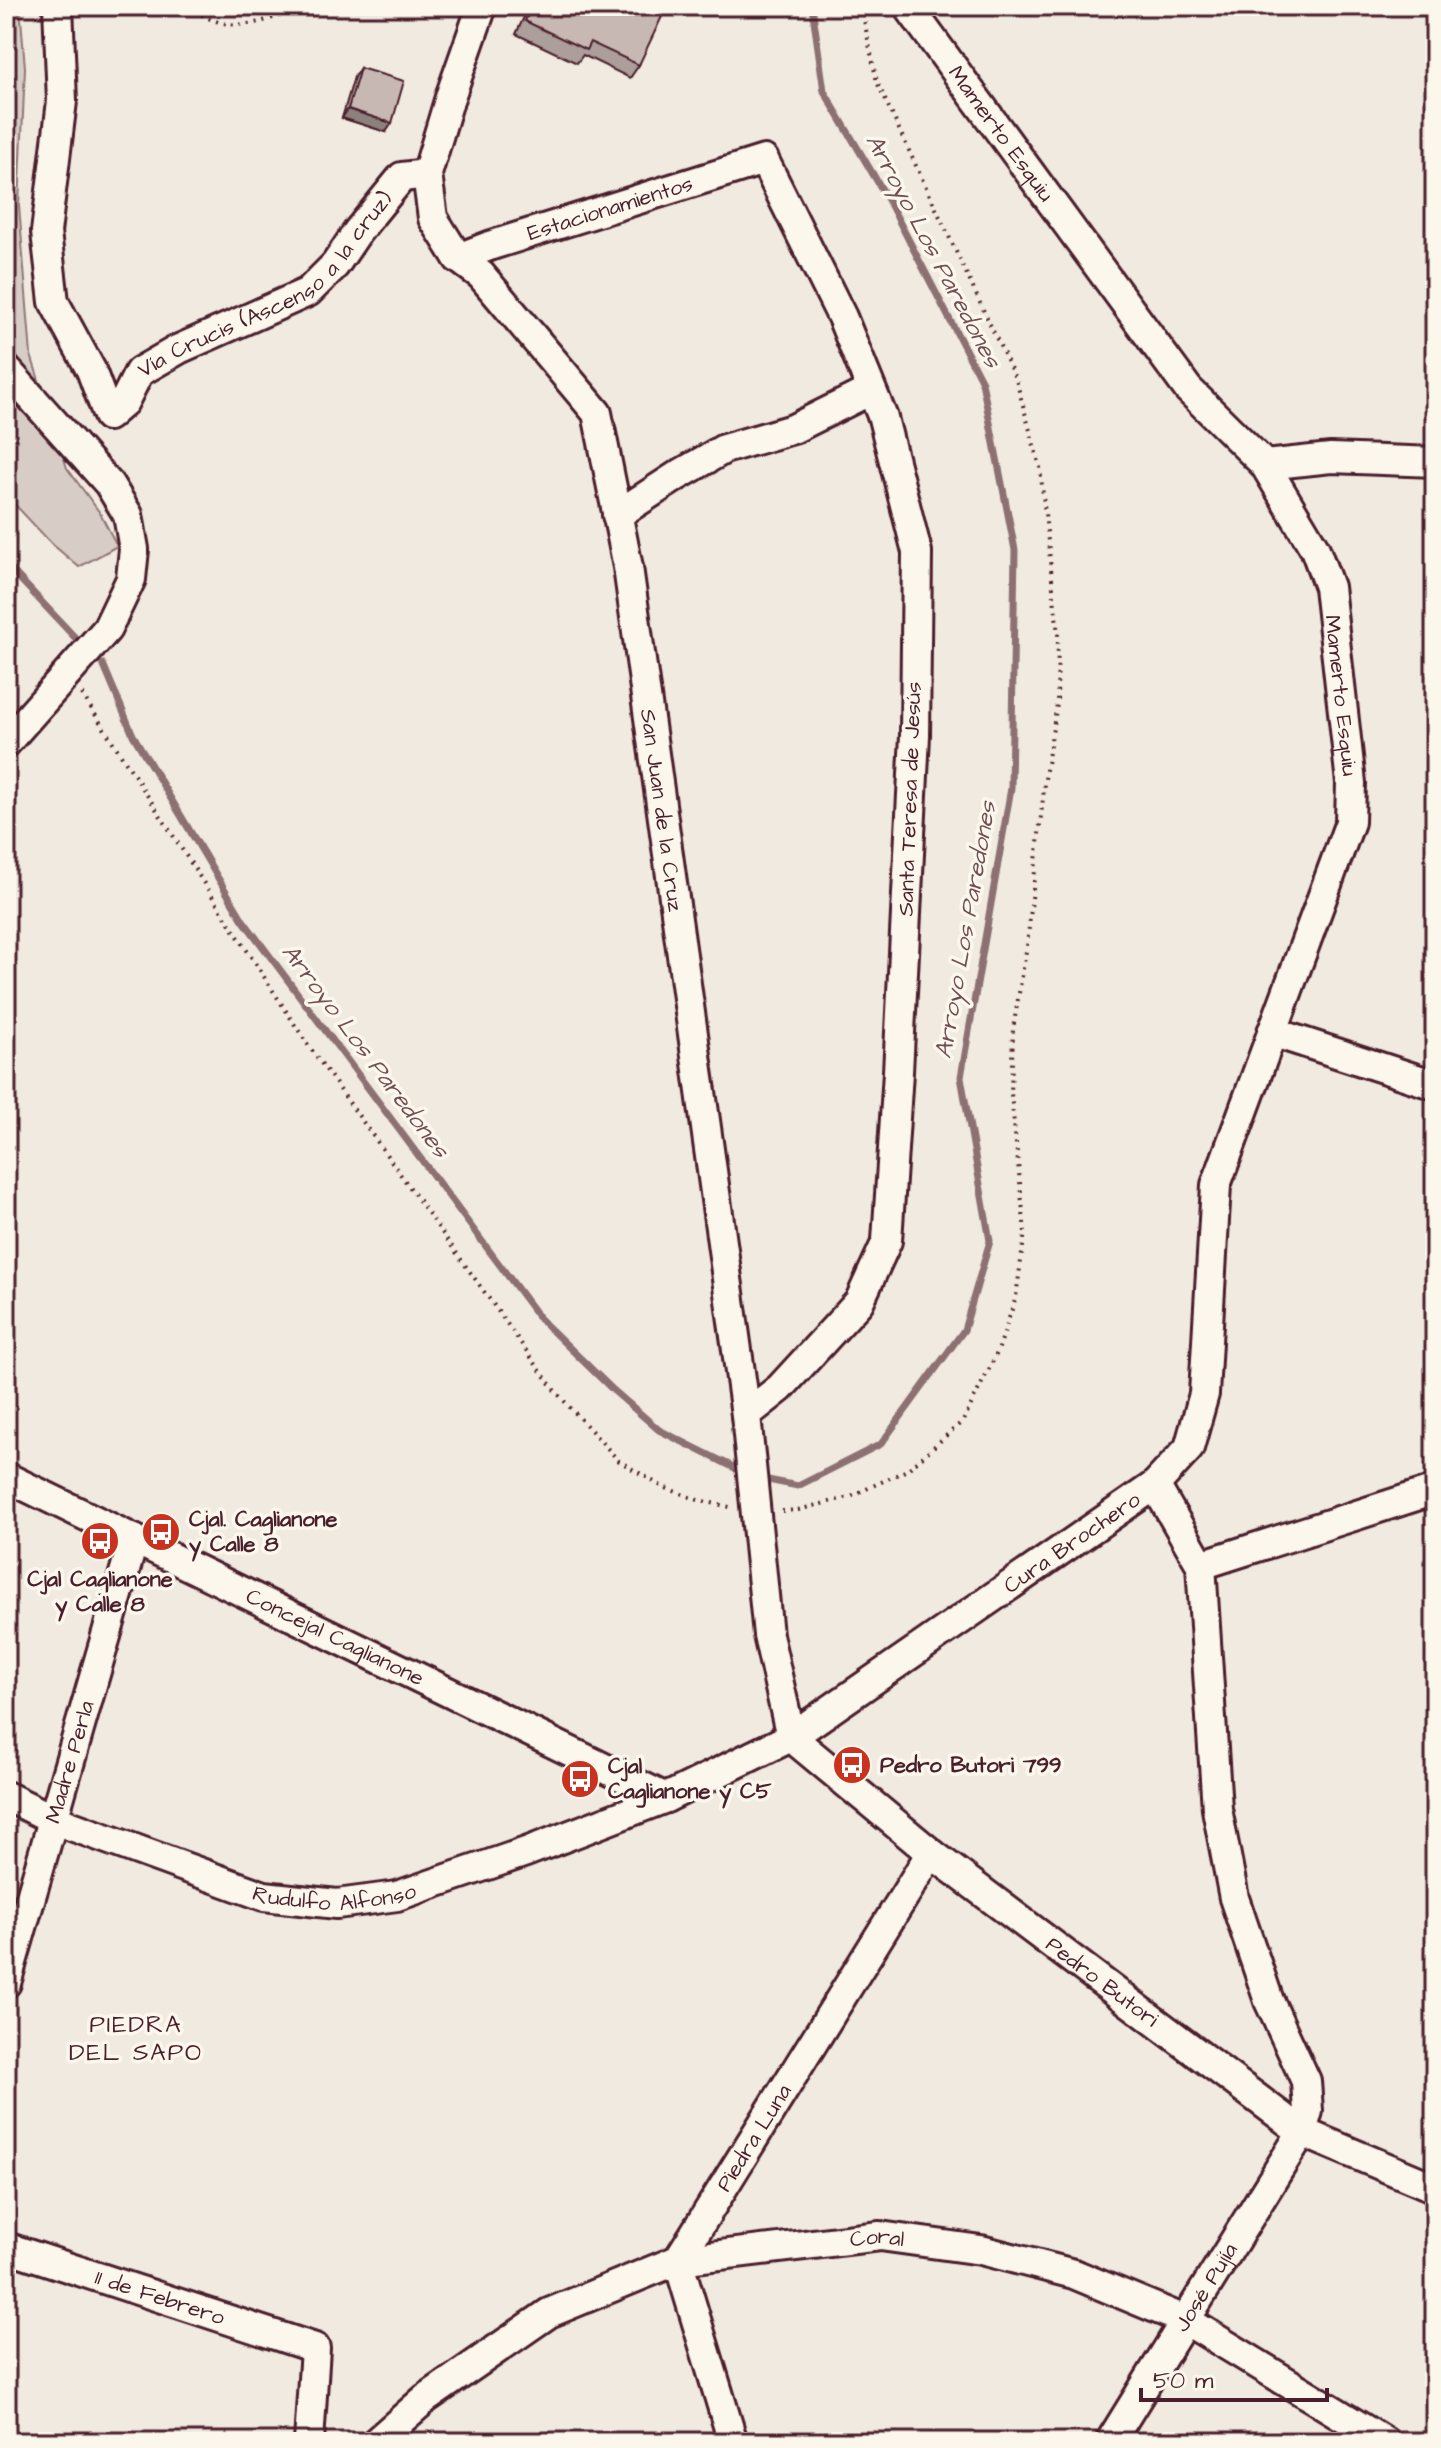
<svg xmlns="http://www.w3.org/2000/svg" width="1441" height="2448" viewBox="0 0 1441 2448" font-family="'Architects Daughter',sans-serif">
	<style>
		.green { fill: #d8ccc6; stroke: #917678; stroke-width: 2 }
		.lines { fill: none; stroke-linecap: round; stroke-linejoin: round }
		.stream { stroke: #8c6f72; stroke-width: 7 }
		.minor-casing { stroke: #4a1f2b; stroke-width: 34 }
		.path { stroke: #4a1f2b; stroke-width: 4; stroke-dasharray: 2 6; stroke-linecap: butt }
		.minor { stroke: #fbf7ec; stroke-width: 28 }
		.wall { fill: #ac9e9a; stroke: #4a1f2b; stroke-width: 2 }
		.shaded-wall { fill: #8c817d; stroke: #4a1f2b; stroke-width: 2 }
		.building { fill: #c8b8b3; stroke: #4a1f2b; stroke-width: 2 }
		.labels { text-anchor: middle; dominant-baseline: central; stroke-width: 7; stroke-linejoin: round; paint-order: stroke }
		.street-label { font-size: 22px; fill: #4a1f2b; stroke: #fbf7ec }
		.poi-label { font-size: 22px; font-weight: bold; fill: #4a1f2b; stroke: #fbf7ec; text-anchor: start }
		.water-label { font-size: 24px; font-style: italic; fill: #704e55; stroke: #fbf7ec }
		.neighbourhood-label { font-size: 24px; letter-spacing: 2px; fill: #4a1f2b; stroke: #fbf7ec }
	</style>
	<rect width="100%" height="100%" fill="#f0eae0"/>
	<filter id="ink" filterUnits="userSpaceOnUse"><feTurbulence type="fractalNoise" baseFrequency=".0125" numOctaves="2"/><feDisplacementMap in="SourceGraphic" scale="16" xChannelSelector="R" yChannelSelector="G"/><feConvolveMatrix kernelMatrix="1 2 1 2 8 2 1 2 1" color-interpolation-filters="sRGB"/></filter>
	<g filter="url(#ink)">
		<!-- green -->
		<polygon class="green" points="6,6 20,6 25,68 19,206 31,355 67,468 100,513 117,546 79,567 52,544 6,495"/>
		<g class="lines">
			<!-- stream -->
			<g class="stream">
				<polyline points="6,564 81,644"/>
				<polyline points="103,664 133,735 243,920 540,1319 613,1390 659,1430 743,1472"/>
				<polyline points="758,1478 798,1486 881,1444 964,1330 990,1241 961,1077 1011,788 1015,550 982,382 887,198 824,91 812,6"/>
			</g>
			<defs>
				<g id="minor">
					<path id="s1" d="M58,6L62,101L46,232L54,302L91,370L108,416L124,402L139,372L179,349L308,292L335,265L358,231L402,177L427,174"/>
					<path id="s2" d="M482,6L450,97L427,174L433,218L458,258L481,275L597,413L628,567L746,1415L768,1635L791,1737"/>
					<path id="s3" d="M908,6L1188,389L1265,465L1315,549L1329,587L1351,783L1350,822L1216,1185L1204,1394L1189,1448L1155,1485"/>
					<path id="s4" d="M458,258L492,245L764,160L842,317L883,418L917,552L915,735L898,1072L887,1241L859,1302L780,1388L746,1415"/>
					<polyline points="6,369 109,484 128,515 134,549 131,579 107,629 6,743"/>
					<polyline points="1265,465 1331,458 1435,462"/>
					<polyline points="617,515 677,476 724,449 793,429 871,390"/>
					<polyline points="1272,1032 1435,1085"/>
					<path id="s5" d="M6,1477L666,1798"/>
					<path id="s6" d="M791,1737L931,1853L1302,2132L1435,2188"/>
					<path id="s7" d="M6,1796L55,1820L264,1896L337,1904L397,1896L526,1852L666,1798L791,1737L1155,1485L1201,1565L1435,1490"/>
					<path id="s8" d="M6,1983L134,1539"/>
					<path id="s9" d="M6,2247L315,2348L309,2442"/>
					<path id="s10" d="M376,2442L425,2399L549,2313L678,2260L880,2236L981,2250L1074,2274L1187,2321L1385,2442"/>
					<path id="s11" d="M733,2442L678,2260L931,1853"/>
					<path id="s12" d="M1110,2442L1302,2132L1308,2111L1306,2081L1269,2001L1234,1898L1217,1809L1201,1565"/>
				</g>
			</defs>
			<!-- minor casing -->
			<use href="#minor" class="minor-casing"/>
			<!-- path -->
			<g class="path">
				<path d="M188,6C228,36 260,25 303,6"/>
				<polyline points="82,694 306,1042 555,1391 619,1461 663,1487 698,1500 730,1507"/>
				<polyline points="782,1511 798,1510 849,1497 907,1470 963,1421 998,1351 1016,1297 1025,1232 1011,1094 1013,1029 1027,945 1046,770 1057,704 1058,634 1040,467 1016,380 877,82 861,6"/>
			</g>
			<!-- minor -->
			<use href="#minor" class="minor"/>
		</g>
		<!-- wall -->
		<g class="wall">
			<polygon points="529,6 661,6 639,65 630,78 583,55 577,63 516,34"/>
			<polygon points="360,68 386,132 342,118 354,77"/>
		</g>
		<!-- shaded-wall -->
		<polygon class="shaded-wall" points="348,109 392,123 386,132 342,118"/>
		<!-- building -->
		<g class="building">
			<polygon points="532,6 661,6 666,8 639,65 590,42 586,50 525,21"/>
			<polygon points="360,68 404,81 392,123 348,109"/>
		</g>
	</g>
	<!-- icons -->
	<defs>
		<symbol id="bus-disc" viewBox="-11 -11 22 22"><circle r="9.5" fill="#c8321e" stroke="#fbf7ec"/><path d="M-5-6H5V4H4V6H2V4H-2V6H-4V4H-5ZM-3.5-4V0h7V-4ZM-3.5 1.2v1.5H-2V1.2ZM2 1.2v1.5H3.5V1.2Z" fill="#fff"/></symbol>
	</defs>
	<g fill-rule="evenodd">
		<use href="#bus-disc" x="139" y="1510" width="44" height="44"/>
		<use href="#bus-disc" x="78" y="1519" width="44" height="44"/>
		<use href="#bus-disc" x="830" y="1743" width="44" height="44"/>
		<use href="#bus-disc" x="558" y="1757" width="44" height="44"/>
	</g>
	<g class="labels">
		<!-- street labels -->
		<g class="street-label">
			<text stroke="none"><textPath href="#s3" startOffset="158">Mamerto Esquiu</textPath></text>
			<text stroke="none"><textPath href="#s4" startOffset="160">Estacionamientos</textPath></text>
			<text stroke="none"><textPath href="#s1" startOffset="636">Vía Crucis (Ascenso a la cruz)</textPath></text>
			<text stroke="none"><textPath href="#s3" startOffset="830">Mamerto Esquiu</textPath></text>
			<text transform="translate(910 799) rotate(-88)">Santa Teresa de Jesús</text>
			<text stroke="none"><textPath href="#s2" startOffset="880">San Juan de la Cruz</textPath></text>
			<text stroke="none"><textPath href="#s7" startOffset="1178">Cura Brochero</textPath></text>
			<text stroke="none"><textPath href="#s5" startOffset="366">Concejal Caglianone</textPath></text>
			<text stroke="none"><textPath href="#s8" startOffset="230">Madre Perla</textPath></text>
			<text stroke="none"><textPath href="#s7" startOffset="348">Rudulfo Alfonso</textPath></text>
			<text stroke="none"><textPath href="#s6" startOffset="396">Pedro Butori</textPath></text>
			<text stroke="none"><textPath href="#s11" startOffset="334">Piedra Luna</textPath></text>
			<text stroke="none"><textPath href="#s10" startOffset="556">Coral</textPath></text>
			<text stroke="none"><textPath href="#s12" startOffset="182">José Pujía</textPath></text>
			<text stroke="none"><textPath href="#s9" startOffset="162">11 de Febrero</textPath></text>
		</g>
		<!-- poi labels -->
		<g class="poi-label">
			<text x="189" y="1519">Cjal. Caglianone<tspan x="189" dy="25">y Calle 8</tspan></text>
			<text x="100" y="1579" text-anchor="middle">Cjal Caglianone<tspan x="100" dy="25">y Calle 8</tspan></text>
			<text x="880" y="1765">Pedro Butori 799</text>
			<text x="608" y="1766">Cjal<tspan x="608" dy="25">Caglianone y C5</tspan></text>
		</g>
		<!-- water labels -->
		<g class="water-label">
			<text transform="translate(933 251) rotate(62)">Arroyo Los Paredones</text>
			<text transform="translate(966 930) rotate(-80)">Arroyo Los Paredones</text>
			<text transform="translate(365 1051) rotate(53)">Arroyo Los Paredones</text>
		</g>
		<!-- neighbourhood labels -->
		<g class="neighbourhood-label">
			<text x="136" y="2025">PIEDRA<tspan x="136" dy="28">DEL SAPO</tspan></text>
		</g>
	</g>
	<!-- margin -->
	<rect width="1441" height="2448" fill="none" stroke="#fbf7ec" stroke-width="32"/>
	<rect x="16" y="16" width="1409" height="2416" fill="none" stroke="#4a1f2b" stroke-width="3" filter="url(#ink)"/>
	<!-- scale -->
	<path d="M1141 2388v12h186v-12" fill="none" stroke="#4a1f2b" stroke-width="4"/>
	<text x="1153" y="2388" font-size="24" fill="#4a1f2b" stroke="#fbf7ec" stroke-width="6" paint-order="stroke">50 m</text>
</svg>
